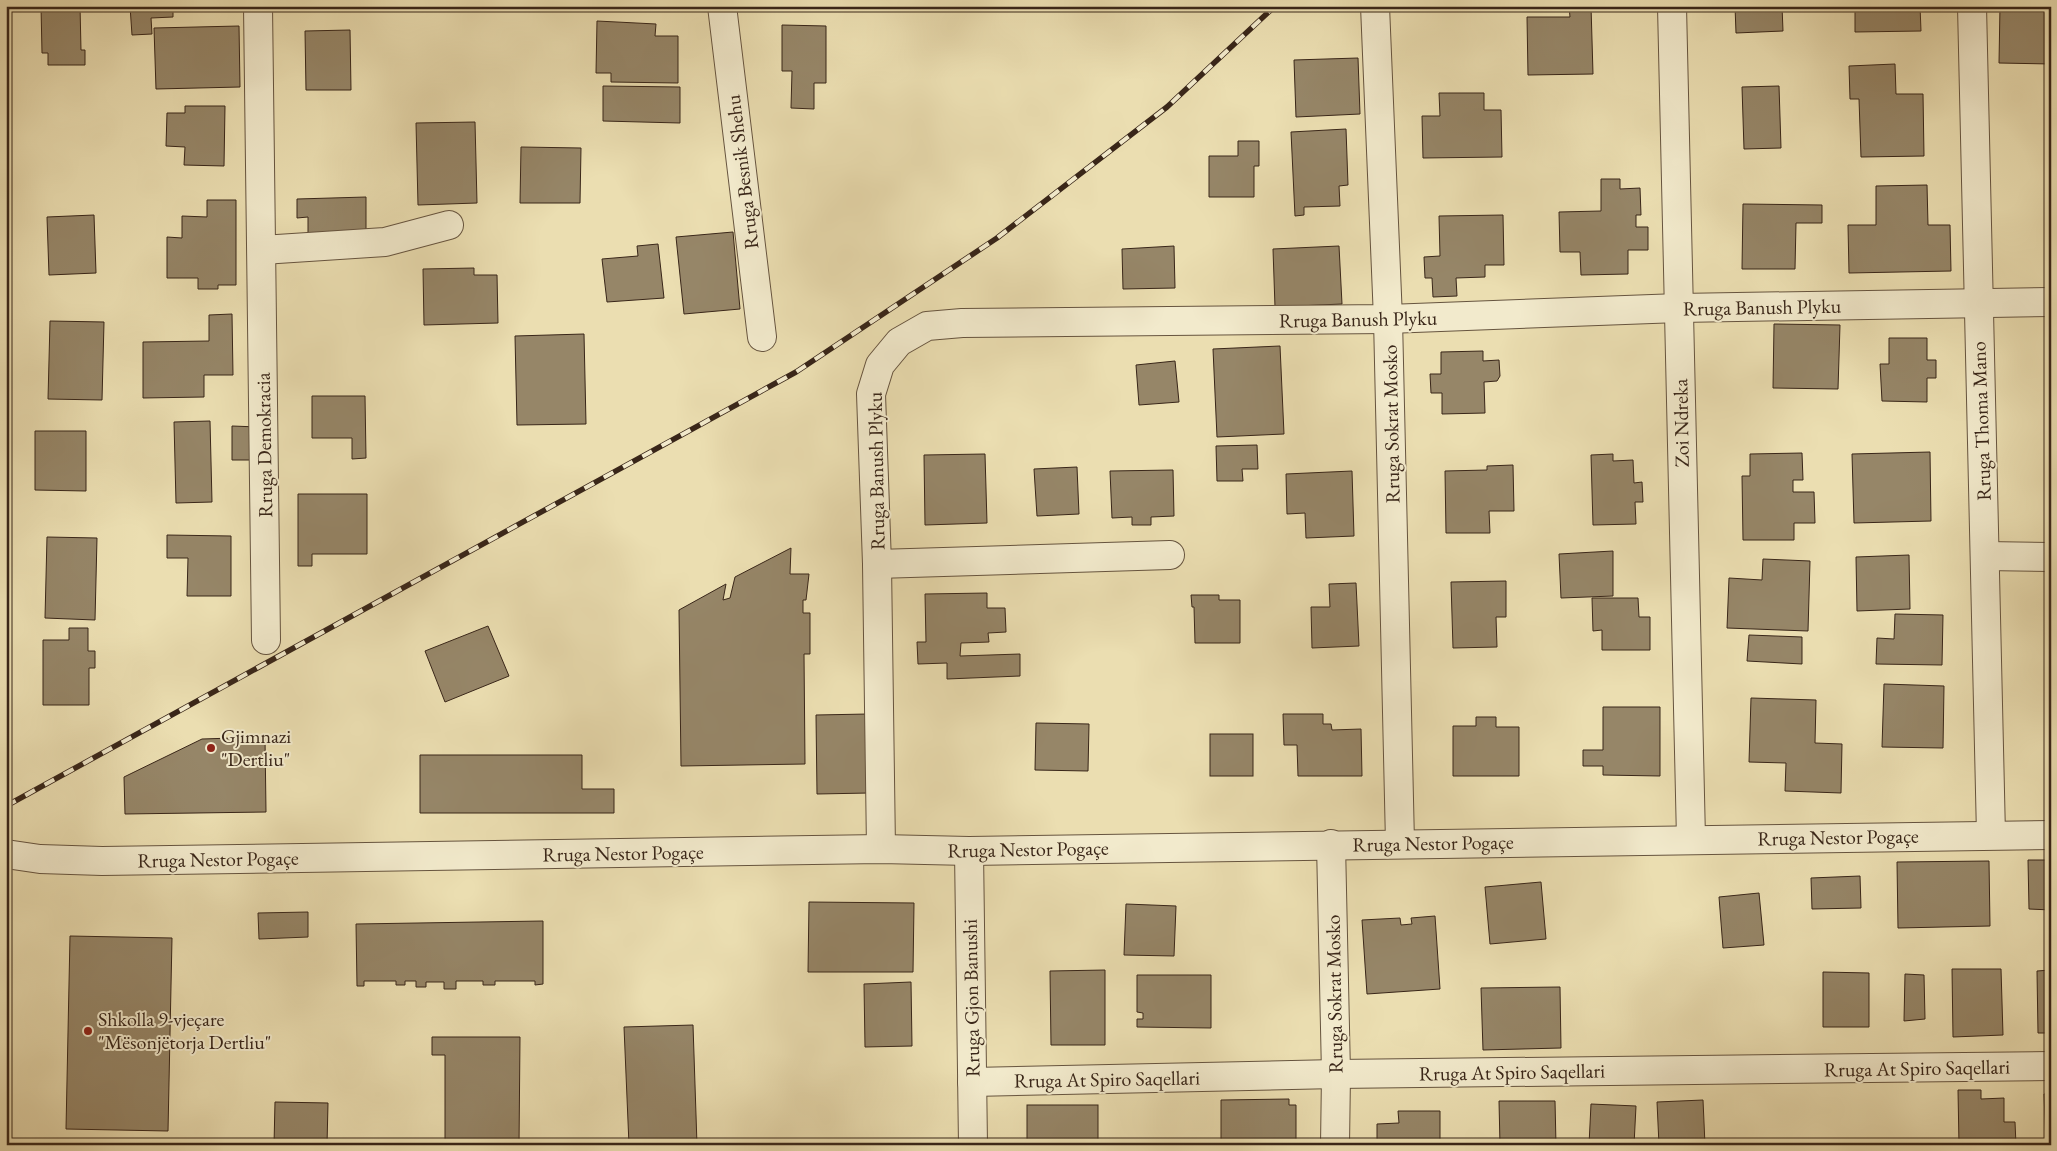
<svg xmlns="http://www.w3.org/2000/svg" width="2057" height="1151" viewBox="0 0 2057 1151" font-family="'EB Garamond',serif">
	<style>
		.building { fill: #968668; stroke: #392619 }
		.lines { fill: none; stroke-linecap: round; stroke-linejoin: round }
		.minor-casing { stroke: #66543f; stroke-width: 30 }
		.minor { stroke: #f2eacc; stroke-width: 28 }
		.rail-casing { stroke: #392619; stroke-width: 5.5 }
		.rail { stroke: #f2eacc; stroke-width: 4; stroke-dasharray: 11; stroke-linecap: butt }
		.poi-dot { fill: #8f2418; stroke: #f2eacc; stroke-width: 2 }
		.labels { text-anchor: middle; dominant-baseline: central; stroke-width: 4; stroke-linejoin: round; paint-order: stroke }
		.street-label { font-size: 20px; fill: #392619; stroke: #f2eacc }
		.poi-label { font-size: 20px; fill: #392619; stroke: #f2eacc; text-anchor: start }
	</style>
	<rect width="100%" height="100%" fill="#ebdeb1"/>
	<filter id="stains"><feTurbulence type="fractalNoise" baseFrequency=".004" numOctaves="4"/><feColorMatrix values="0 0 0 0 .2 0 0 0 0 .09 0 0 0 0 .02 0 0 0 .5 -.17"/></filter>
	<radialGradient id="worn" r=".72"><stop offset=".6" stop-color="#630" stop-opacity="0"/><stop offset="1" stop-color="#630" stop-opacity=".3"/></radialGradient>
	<!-- building -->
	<g class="building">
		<polygon points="41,6 80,6 81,50 85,50 85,65 48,65 48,53 42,53"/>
		<polygon points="130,6 173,6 173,17 151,18 152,34 132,35"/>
		<polygon points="1569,6 1591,6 1593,74 1528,75 1527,17 1570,17"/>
		<polygon points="1735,6 1782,6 1783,31 1736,33"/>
		<polygon points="1855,6 1920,6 1921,31 1855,32"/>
		<polygon points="2000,6 2051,6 2051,64 1999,63"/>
		<polygon points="597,21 656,24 655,36 678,36 678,83 611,82 611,73 596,73"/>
		<polygon points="782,25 826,26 826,83 814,83 814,109 791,108 792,71 782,71"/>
		<polygon points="239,26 240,87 156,89 154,28"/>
		<polygon points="350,30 351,90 306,90 305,31"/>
		<polygon points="1358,58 1360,114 1296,117 1294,60"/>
		<polygon points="1895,64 1896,94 1923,94 1924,156 1861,157 1859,99 1850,99 1849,66"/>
		<polygon points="603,86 680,87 680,123 603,121"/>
		<polygon points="1779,86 1781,148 1744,149 1742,87"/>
		<polygon points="1439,93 1484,93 1484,110 1501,110 1502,157 1423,158 1422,116 1440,116"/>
		<polygon points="2048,97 2051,97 2051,179 2047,179"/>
		<polygon points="185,106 225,106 224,166 184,165 185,147 166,146 167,113 185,113"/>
		<polygon points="475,122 477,203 418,205 416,123"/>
		<polygon points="1346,129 1348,185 1339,186 1340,206 1304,207 1304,215 1295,216 1291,132"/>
		<polygon points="1238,141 1259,141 1259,166 1254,166 1254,197 1209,197 1209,156 1238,156"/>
		<polygon points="521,147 581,148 580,203 520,203"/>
		<polygon points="1601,179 1620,179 1620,189 1640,188 1641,215 1636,215 1636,227 1648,227 1648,250 1628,250 1628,274 1581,275 1580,252 1560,252 1559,212 1601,211"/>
		<polygon points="1927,185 1928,225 1950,225 1951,271 1849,273 1848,225 1876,225 1876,186"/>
		<polygon points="366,197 366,233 308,235 308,217 297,218 297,199"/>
		<polygon points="207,200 236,200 236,285 218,285 218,289 198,289 198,278 167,278 167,237 182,238 182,216 207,217"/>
		<polygon points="1743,204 1822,205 1822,223 1796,223 1795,269 1742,269"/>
		<polygon points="94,215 96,273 49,275 47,217"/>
		<polygon points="1503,215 1504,265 1485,265 1485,277 1456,278 1457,296 1433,297 1432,278 1425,278 1424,257 1440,256 1439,216"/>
		<polygon points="733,232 740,309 684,314 676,237"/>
		<polygon points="658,244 664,298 607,302 602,259 638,256 637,246"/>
		<polygon points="1174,246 1175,288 1123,289 1122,249"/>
		<polygon points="1339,246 1342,304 1275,307 1273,249"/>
		<polygon points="474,268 474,275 497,275 498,323 424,325 423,269"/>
		<polygon points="232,314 233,375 204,375 204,397 143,398 143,342 209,341 209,315"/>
		<polygon points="50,321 104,322 102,400 48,399"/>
		<polygon points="1774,324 1840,325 1838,389 1773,388"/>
		<polygon points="584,334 586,424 517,425 515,336"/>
		<polygon points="1889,338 1927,338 1927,360 1936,360 1936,378 1927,378 1927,402 1882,401 1880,364 1889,364"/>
		<polygon points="1280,346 1284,434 1217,437 1213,349"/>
		<polygon points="1483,351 1483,361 1499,360 1500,376 1497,381 1484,382 1485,413 1442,414 1442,393 1431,393 1430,374 1441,374 1441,352"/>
		<polygon points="1175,361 1179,402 1139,405 1136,365"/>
		<polygon points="312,396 365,396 366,458 352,459 352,438 312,438"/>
		<polygon points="210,421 212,502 176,503 174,422"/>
		<polygon points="232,426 258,427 257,460 232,460"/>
		<polygon points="35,431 86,431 86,491 35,490"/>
		<polygon points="1257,445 1258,469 1242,469 1243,481 1217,481 1216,446"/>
		<polygon points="1930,452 1931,521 1854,523 1852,454"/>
		<polygon points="1802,453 1803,480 1793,480 1793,492 1814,492 1815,523 1794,523 1794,540 1743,540 1742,476 1750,476 1750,454"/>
		<polygon points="985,454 987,523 925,525 924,455"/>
		<polygon points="1613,454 1613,461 1633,460 1634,483 1642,482 1643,502 1635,502 1636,524 1593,525 1591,455"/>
		<polygon points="1513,465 1514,511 1489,511 1490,533 1446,533 1445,471 1487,470 1487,466"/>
		<polygon points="1077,467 1079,514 1037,516 1034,469"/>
		<polygon points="1173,470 1174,516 1151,517 1151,525 1132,525 1132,517 1112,518 1110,471"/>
		<polygon points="1352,471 1354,536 1306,538 1305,513 1287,514 1286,474"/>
		<rect x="2047" y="491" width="4" height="19"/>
		<polygon points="298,494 367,494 367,554 312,554 312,566 298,566"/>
		<polygon points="167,535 231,536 231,596 187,596 188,558 167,558"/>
		<polygon points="47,537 97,538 95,620 45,618"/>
		<polygon points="791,548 790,574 809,574 806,600 803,600 803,613 810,613 810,654 804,654 805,764 681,766 679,610 726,584 723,600 730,598 735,577"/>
		<polygon points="1613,551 1613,596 1561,598 1559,554"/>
		<polygon points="1909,555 1910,609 1857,611 1856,557"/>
		<polygon points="1763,559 1810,561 1808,631 1727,628 1729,578 1762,580"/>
		<polygon points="1506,581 1506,617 1496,617 1497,647 1453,648 1451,582"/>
		<polygon points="1356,583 1359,646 1312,648 1311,607 1330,607 1329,584"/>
		<polygon points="987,593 987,608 1005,608 1006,632 988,633 989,642 961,643 960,656 1020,654 1020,676 947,679 947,663 918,664 917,642 926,642 925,594"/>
		<polygon points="1191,595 1219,595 1219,600 1240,600 1240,643 1195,643 1194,607 1192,607"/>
		<polygon points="1592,598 1638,598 1639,617 1650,617 1650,650 1602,650 1602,630 1593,631"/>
		<polygon points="1895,614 1943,615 1942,665 1876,664 1877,638 1894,639"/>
		<polygon points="488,626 509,676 445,702 425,651"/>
		<polygon points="69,628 88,628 88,651 95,651 95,668 89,668 89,705 43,705 43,640 69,640"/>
		<polygon points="1749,635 1802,637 1802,664 1747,661"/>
		<polygon points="1884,684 1944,686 1943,748 1882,747"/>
		<polygon points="1751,698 1816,700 1815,743 1842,744 1841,793 1785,791 1786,763 1749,762"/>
		<polygon points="1603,707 1660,707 1660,776 1603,775 1603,766 1583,766 1583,750 1603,750"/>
		<polygon points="868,714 869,793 817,794 816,715"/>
		<polygon points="1283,714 1323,714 1323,724 1331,724 1332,730 1361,729 1362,776 1298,776 1297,745 1284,745"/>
		<polygon points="1476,717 1496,717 1496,727 1519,727 1519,776 1453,776 1453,726 1476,726"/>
		<polygon points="1036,723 1089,724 1088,771 1035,770"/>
		<rect x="1210" y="734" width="43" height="42"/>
		<polygon points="265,737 266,812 125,814 124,777 202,739"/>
		<polygon points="420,755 582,755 582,789 614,789 614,813 420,813"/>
		<polygon points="2028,860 2051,860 2051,910 2029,909"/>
		<polygon points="1989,861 1990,926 1898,928 1897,862"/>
		<polygon points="1860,876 1861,908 1812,909 1811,878"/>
		<polygon points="1541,882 1546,939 1490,944 1485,887"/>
		<polygon points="1759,893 1764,945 1723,948 1719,897"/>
		<polygon points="809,902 914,903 913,972 808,972"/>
		<polygon points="1126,904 1176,906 1174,956 1124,955"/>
		<polygon points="308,912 308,937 259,939 258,913"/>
		<polygon points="1435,916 1440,989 1367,994 1362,920 1400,918 1401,925 1412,924 1411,918"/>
		<polygon points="543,921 543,984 535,985 535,981 495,981 495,985 483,985 483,981 456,981 456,989 444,989 444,982 426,982 426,987 416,987 416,981 405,981 405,985 396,985 396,981 364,981 364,986 357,986 356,924"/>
		<polygon points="70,936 172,938 168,1131 66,1129"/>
		<polygon points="1952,969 2001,969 2003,1035 1953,1037"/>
		<polygon points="1105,970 1105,1045 1051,1045 1050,971"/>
		<polygon points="2051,970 2051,1033 2038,1033 2037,971"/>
		<polygon points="1823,972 1869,973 1869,1027 1823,1027"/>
		<polygon points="1905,974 1924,975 1925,1019 1904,1021"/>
		<polygon points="1137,975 1211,975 1211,1028 1137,1027 1137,1019 1143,1019 1143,1013 1137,1012"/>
		<polygon points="911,982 912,1046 865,1047 864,984"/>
		<polygon points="1560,987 1561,1048 1483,1050 1481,988"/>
		<polygon points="693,1025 697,1145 629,1145 624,1027"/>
		<polygon points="432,1037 520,1037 519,1145 445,1145 445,1055 432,1055"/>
		<polygon points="1958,1090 1981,1090 1981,1099 2004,1098 2004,1122 2015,1122 2016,1145 1959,1145"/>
		<polygon points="2044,1094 2051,1094 2051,1145 2046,1145"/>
		<polygon points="1289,1099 1289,1105 1296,1105 1296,1145 1221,1145 1221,1100"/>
		<polygon points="1703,1100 1705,1145 1659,1145 1657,1102"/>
		<polygon points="1499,1101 1555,1101 1556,1145 1500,1145"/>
		<polygon points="275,1102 328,1103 327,1145 274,1145"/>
		<polygon points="1591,1104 1636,1106 1634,1145 1589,1145"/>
		<rect x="1027" y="1105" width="71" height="40"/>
		<polygon points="1398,1111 1440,1111 1440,1145 1377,1145 1377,1124 1399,1123"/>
		<polygon points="1195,1141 1195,1145 1122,1145 1122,1143"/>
	</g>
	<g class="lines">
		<defs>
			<g id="minor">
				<polyline points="258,6 266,640"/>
				<polyline points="722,6 762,337"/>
				<polyline points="1375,6 1388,319 1400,843"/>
				<polyline points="1672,6 1691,839"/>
				<polyline points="1972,6 1991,835"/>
				<polyline points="262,250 385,242 449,225"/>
				<polyline points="1985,556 2051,557"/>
				<polyline points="877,564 1170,555"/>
				<polyline points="1331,844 1336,1074 1335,1145"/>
				<polyline points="881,849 877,564 871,394 880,365 899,342 927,326 962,323 1388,319 1679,308 2051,302"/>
				<polyline points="969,851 973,1145"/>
				<polyline points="6,854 40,859 102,861 881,849 969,851 2051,835"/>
				<polyline points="972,1082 1336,1074 2051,1066"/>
			</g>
		</defs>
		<!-- minor casing -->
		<use href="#minor" class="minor-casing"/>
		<!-- minor -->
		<use href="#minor" class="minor"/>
		<defs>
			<polyline id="rail" points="6,806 796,372 997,238 1167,107 1275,6"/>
		</defs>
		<!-- rail casing -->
		<use href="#rail" class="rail-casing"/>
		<!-- rail -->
		<use href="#rail" class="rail"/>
	</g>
	<!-- markers -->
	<g class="poi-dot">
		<circle cx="211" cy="748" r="5"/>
		<circle cx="88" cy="1031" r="5"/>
	</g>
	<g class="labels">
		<!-- street labels -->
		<g class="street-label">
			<text transform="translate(742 172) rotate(-97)">Rruga Besnik Shehu</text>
			<text transform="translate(1762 307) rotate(-1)">Rruga Banush Plyku</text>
			<text transform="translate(1358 319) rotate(-1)">Rruga Banush Plyku</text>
			<text transform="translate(1981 421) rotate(-92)">Rruga Thoma Mano</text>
			<text transform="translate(1681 423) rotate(-91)">Zoi Ndreka</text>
			<text transform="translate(1391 424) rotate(-91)">Rruga Sokrat Mosko</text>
			<text transform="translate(264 445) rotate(-91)">Rruga Demokracia</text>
			<text transform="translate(876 471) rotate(-91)">Rruga Banush Plyku</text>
			<text transform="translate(1838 837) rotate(-1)">Rruga Nestor Pogaçe</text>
			<text transform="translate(1433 843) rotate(-1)">Rruga Nestor Pogaçe</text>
			<text transform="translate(1028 849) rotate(-1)">Rruga Nestor Pogaçe</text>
			<text transform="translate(623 853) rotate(-1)">Rruga Nestor Pogaçe</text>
			<text transform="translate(218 859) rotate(-1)">Rruga Nestor Pogaçe</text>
			<text transform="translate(1334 994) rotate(-91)">Rruga Sokrat Mosko</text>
			<text transform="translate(971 998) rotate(-91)">Rruga Gjon Banushi</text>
			<text transform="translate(1917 1068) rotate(-1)">Rruga At Spiro Saqellari</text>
			<text transform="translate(1512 1072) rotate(-1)">Rruga At Spiro Saqellari</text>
			<text transform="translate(1107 1079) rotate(-1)">Rruga At Spiro Saqellari</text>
		</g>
		<!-- poi labels -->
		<g class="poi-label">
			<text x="221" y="736">Gjimnazi<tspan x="221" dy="23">"Dertliu"</tspan></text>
			<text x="98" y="1019">Shkolla 9-vjeçare<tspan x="98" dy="23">"Mësonjëtorja Dertliu"</tspan></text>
		</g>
	</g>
	<!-- margin -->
	<rect width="2057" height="1151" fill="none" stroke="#ebdeb1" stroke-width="25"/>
	<rect x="8" y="8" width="2042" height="1136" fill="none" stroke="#392619" stroke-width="2.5"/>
	<rect x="12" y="12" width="2032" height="1126" fill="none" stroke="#392619"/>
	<rect width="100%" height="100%" filter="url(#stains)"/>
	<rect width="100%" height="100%" fill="url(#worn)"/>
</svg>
